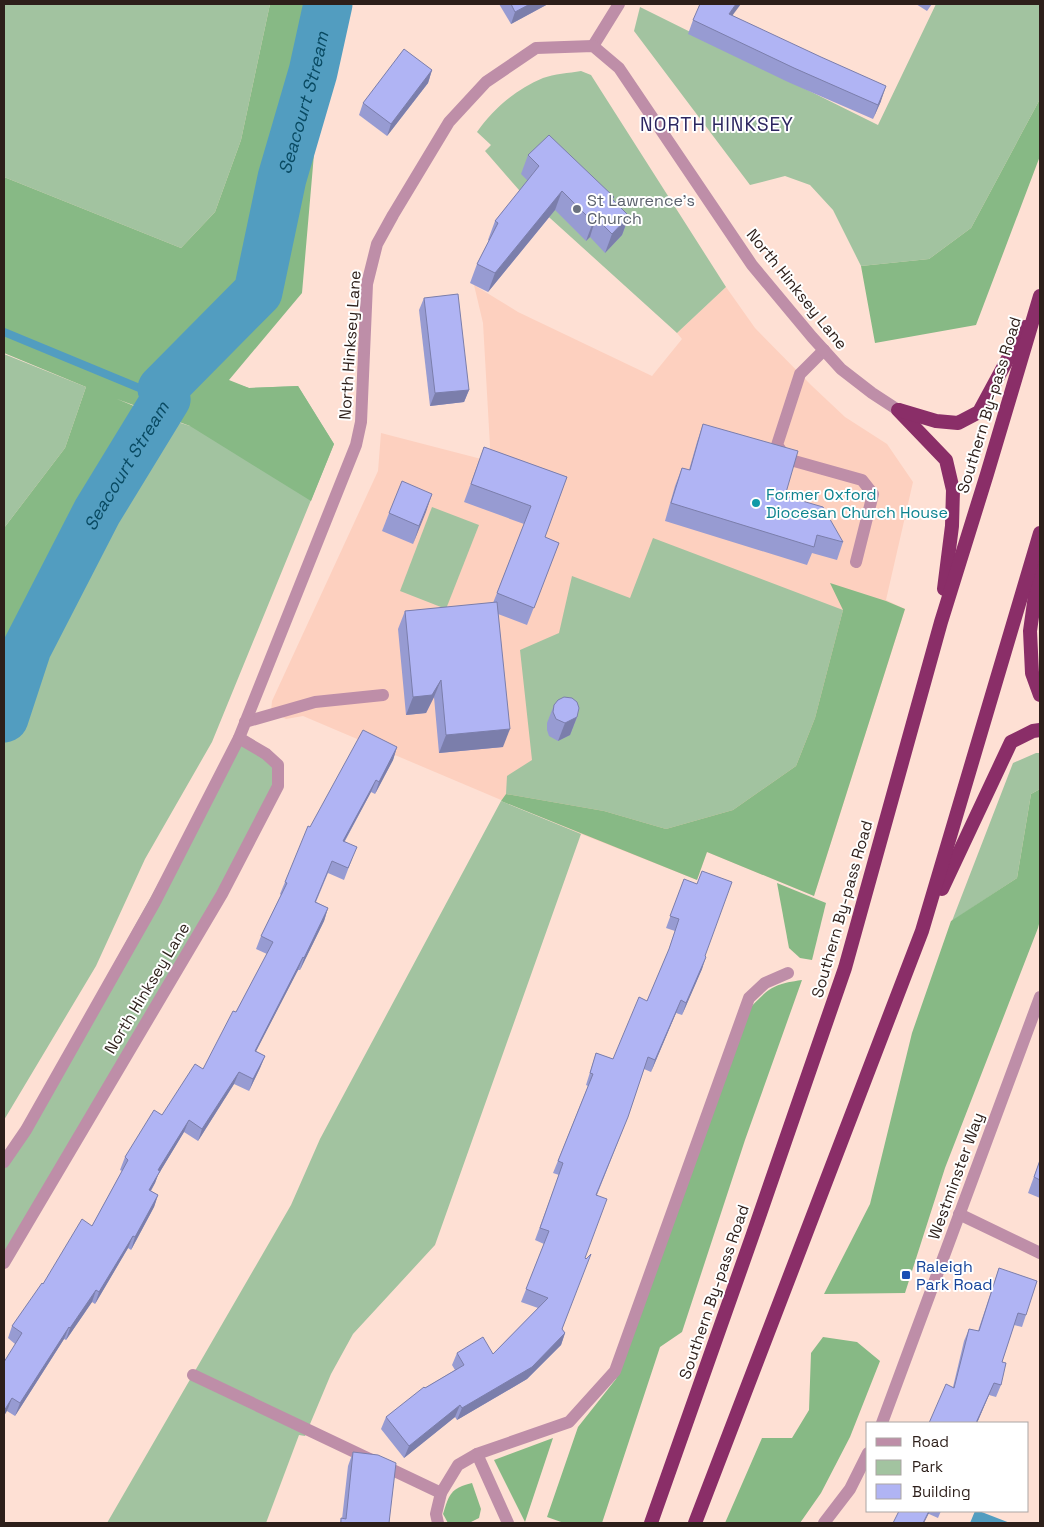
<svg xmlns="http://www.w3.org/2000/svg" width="1044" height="1527" viewBox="0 0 1044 1527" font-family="'Space Grotesk',sans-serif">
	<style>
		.built { fill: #fdd0bf }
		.green { fill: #a2c3a0 }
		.forest { fill: #87b985 }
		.water { fill: #529dc0 }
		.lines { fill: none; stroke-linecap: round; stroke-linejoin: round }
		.stream { stroke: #529dc0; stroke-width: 8 }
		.river { stroke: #529dc0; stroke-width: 49 }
		.service { stroke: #be8ea8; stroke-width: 12 }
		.minor { stroke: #be8ea8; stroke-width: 12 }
		.trunk { stroke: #8a2e68; stroke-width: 14 }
		.wall { fill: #979bd2 }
		.shaded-wall { fill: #7b7eab }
		.building { fill: #b0b4f4; stroke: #7b7eab }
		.worship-dot { fill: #6b7280; stroke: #fff; stroke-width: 2 }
		.culture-dot { fill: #0f9aa8; stroke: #fff; stroke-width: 2 }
		.transit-dot { fill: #1a4fb4; stroke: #fff; stroke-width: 2 }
		.labels { text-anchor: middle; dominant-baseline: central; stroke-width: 4; stroke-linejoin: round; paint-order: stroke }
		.worship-label { font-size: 16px; fill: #5b616d; stroke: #fff; text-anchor: start }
		.street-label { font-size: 16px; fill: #2d1f1a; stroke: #fff }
		.culture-label { font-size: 16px; fill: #0d838f; stroke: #fff; text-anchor: start }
		.transit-label { font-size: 16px; fill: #164399; stroke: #fff; text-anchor: start }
		.water-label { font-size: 18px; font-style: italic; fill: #094a62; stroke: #fff }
		.quarter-label { font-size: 19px; letter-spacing: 1px; fill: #2c2660; stroke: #fff }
	</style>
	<rect width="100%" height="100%" fill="#fee0d4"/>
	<!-- built -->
	<polygon class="built" points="474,285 518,312 652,376 682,339 677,333 726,287 755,328 811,385 845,417 887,444 913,482 886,600 905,609 814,896 707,852 697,880 581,834 303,716 286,719 271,711 272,701 378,471 381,433 489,461 490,446 483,323"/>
	<!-- green -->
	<g class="green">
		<polygon points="4,4 270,4 241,140 215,212 181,248 4,177"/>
		<polygon points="936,4 1040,4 1040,99 971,228 929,259 861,266 833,210 810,185 785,176 750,185 634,31 640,7 878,125"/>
		<path d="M581,71L591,75L726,287L677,333L519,190L485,151L491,145L477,132C493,109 516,89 543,78C554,74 569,73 581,71Z"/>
		<polygon points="4,354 86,387 65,448 4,528"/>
		<polygon points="228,381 249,388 298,386 334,444 212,742 145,859 96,966 4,1120 4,718 27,648 97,512 156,415 190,426"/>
		<polygon points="432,507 479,525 446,609 400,591"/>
		<polygon points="653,538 843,610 815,718 796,766 733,810 666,829 604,811 506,794 507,776 532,760 520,650 559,633 572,576 630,598"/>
		<polygon points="239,738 278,765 278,786 4,1263 4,1162"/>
		<polygon points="1036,753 1040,753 1040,789 1031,794 1017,878 952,921 1013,763"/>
		<polygon points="501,801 581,834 435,1245 353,1334 331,1374 305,1436 299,1435 266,1523 107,1523 291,1205 320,1139"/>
	</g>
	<!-- forest -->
	<g class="forest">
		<polygon points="270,4 349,4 314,154 302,293 229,380 249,388 298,386 334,444 311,501 190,426 117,399 156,415 97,512 27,647 4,718 4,528 65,448 86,387 4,353 4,177 181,248 215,212 241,140"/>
		<polygon points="1040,99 1040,156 976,325 875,343 861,266 929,259 971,228"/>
		<polygon points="830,583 886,601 905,609 814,896 707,852 697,880 501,801 506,794 604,811 666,829 733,810 796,766 815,718 843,610"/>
		<polygon points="1040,789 1040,920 1038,928 945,1168 905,1293 824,1294 870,1204 912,1033 951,921 1017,878 1031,794"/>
		<polygon points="777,883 826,903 812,960 800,958 789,948"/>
		<path d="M802,980L745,1140L682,1332L660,1347L602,1523H564L547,1517L578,1427L616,1379L751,1007C770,987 774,984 802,980Z"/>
		<polygon points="823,1337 857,1342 880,1361 850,1437 821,1493 800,1523 725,1523 762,1438 792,1438 809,1410 811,1353"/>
		<polygon points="553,1438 525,1522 494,1460"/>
		<path d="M472,1483L481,1509L479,1518L469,1523H448L443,1514C449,1494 451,1488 472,1483Z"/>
	</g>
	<!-- water -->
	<polygon class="water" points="975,1511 979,1511 1010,1523 970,1523"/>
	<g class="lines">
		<!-- stream -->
		<polyline class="stream" points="4,332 166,399"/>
		<!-- river -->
		<path class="river" id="s1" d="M4,718L27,648L97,512L166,399L162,389L258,292L282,178L313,72L328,4"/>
		<!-- service -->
		<g class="service">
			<polyline points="824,350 800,374 777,445 787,459 862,480 873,494 856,562"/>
			<polyline points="245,722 315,702 383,695"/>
			<polyline points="193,1375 441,1493"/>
		</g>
		<!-- minor -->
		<g class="minor">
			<polyline points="593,46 619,4"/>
			<polyline points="4,1162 26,1130 155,902 239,738 356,445 361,422 367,284 377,244 393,215 449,122 486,82 536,48 593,46 619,68 752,265 812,337 841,369 872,393 898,410"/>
			<polyline points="959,1214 1040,1253"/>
			<polyline points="4,1263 222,894 278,786 278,765 266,754 239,738"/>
			<polyline points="882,1423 1040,997"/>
			<polyline points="477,1454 508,1523"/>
			<polyline points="438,1523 436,1514 441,1493 458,1465 477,1454 569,1422 615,1371 749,998 765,983 788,973"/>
			<polyline points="824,1523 850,1489 868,1453"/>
		</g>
		<!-- trunk -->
		<g class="trunk">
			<polyline points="898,410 946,460 953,490 952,526 944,589"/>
			<polyline points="899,410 936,421 958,423 979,412 1025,327"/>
			<polyline points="1040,560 1030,631 1032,673 1040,695"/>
			<polyline points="942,889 1011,742 1033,731 1040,730"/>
			<polyline points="651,1523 753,1234 845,968 941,622 987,474 1040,296"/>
			<polyline points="695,1523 922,931 1040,533"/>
		</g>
	</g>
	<!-- wall -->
	<g class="wall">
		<polygon points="499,4 548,4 511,24"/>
		<polygon points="916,4 932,4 927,11"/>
		<polygon points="732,15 881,101 873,119 788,82 688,34 693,20"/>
		<polygon points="432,70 428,83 387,136 359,115 363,103"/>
		<polygon points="528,155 613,199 629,216 622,235 605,253 590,237 586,241 555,210 488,292 470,283 477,264 489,241 488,240 495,221 528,181 521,174"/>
		<polygon points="424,298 469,390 464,402 430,406 419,310"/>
		<polygon points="703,424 785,496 843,542 837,560 812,553 807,565 665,521 675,486 682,468 689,470 697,442"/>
		<polygon points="484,447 567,477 545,537 559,543 527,625 498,614 503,747 439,753 434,697 426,713 406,715 398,629 405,611 493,603 524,524 464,502"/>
		<polygon points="432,494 413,544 382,531 389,513"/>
		<polygon points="554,705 577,717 570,735 558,741 549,736 547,730 547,723"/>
		<polygon points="397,747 393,760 375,794 371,792 345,841 352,859 344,880 328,873 316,902 328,908 324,921 300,970 298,970 256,1051 265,1056 260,1068 249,1091 234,1084 198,1141 184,1132 158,1175 155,1183 151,1191 158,1195 154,1207 131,1250 128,1248 95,1304 92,1302 66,1340 64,1339 15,1416 7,1411 15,1344 8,1338 12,1326 43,1284 92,1226 122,1171 120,1170 125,1157 203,1069 236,1012 267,954 256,949 261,936 281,895 280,894 285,882 310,827"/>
		<polygon points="684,879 705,956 702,969 682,1015 676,1013 651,1072 644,1069 623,1129 597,1195 585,1258 562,1330 565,1333 561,1345 527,1379 457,1420 455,1417 404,1458 381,1429 386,1417 425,1388 455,1370 452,1365 457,1353 493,1354 538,1308 521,1302 544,1244 535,1240 559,1175 553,1173 588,1086 586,1085 596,1053 613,1059 647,1001 668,952 675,931 666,928"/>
		<polygon points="1040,1160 1040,1198 1028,1193"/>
		<polygon points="999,1268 1026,1315 1022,1327 1014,1325 1002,1362 1001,1385 996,1397 989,1395 977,1423 929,1423 953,1387 964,1341 969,1329 978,1331"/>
		<polygon points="353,1452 389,1523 340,1523 341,1518 342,1519 348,1466"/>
		<polygon points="899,1511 941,1511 938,1518 929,1514"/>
	</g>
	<!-- shaded-wall -->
	<g class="shaded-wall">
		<polygon points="530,4 548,4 511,24 515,12"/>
		<polygon points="736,4 741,4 723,28 729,14"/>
		<polygon points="432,70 428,83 387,136 391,124"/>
		<polygon points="886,86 881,101 873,119 878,105"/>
		<polygon points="562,191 555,210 488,292 495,273"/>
		<polygon points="629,216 622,235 605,253 612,234"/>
		<polygon points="596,218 590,237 586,241 593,222"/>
		<polygon points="469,390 464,402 430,406 435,393"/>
		<polygon points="432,494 426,512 413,544 419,526"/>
		<polygon points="441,680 434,697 426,713 406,715 413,697"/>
		<polygon points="577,717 570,735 558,741 565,723"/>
		<polygon points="510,729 503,747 439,753 446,735"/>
		<polygon points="397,747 393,760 375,794 379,782"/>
		<polygon points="376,780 371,792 338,853 343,841"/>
		<polygon points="328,908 324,921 300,970 304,958"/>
		<polygon points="303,957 298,970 250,1063 255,1051"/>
		<polygon points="706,957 702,969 682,1015 686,1003"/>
		<polygon points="681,1000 676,1013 651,1072 655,1060"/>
		<polygon points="265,1056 260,1068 249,1091 253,1079"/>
		<polygon points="239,1072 234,1084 198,1141 202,1129"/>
		<polygon points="189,1120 184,1132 158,1175 155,1183 144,1202 149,1190 158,1170"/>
		<polygon points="158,1195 154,1207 131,1250 135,1237"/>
		<polygon points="133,1236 128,1248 95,1304 99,1292"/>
		<polygon points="96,1290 92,1302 66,1340 70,1328"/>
		<polygon points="69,1327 64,1339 15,1416 20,1403"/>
		<polygon points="565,1333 561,1345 527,1379 457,1420 462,1408 557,1341"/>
		<polygon points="994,1383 977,1423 976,1423"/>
		<polygon points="12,1398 7,1411 4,1416 4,1411"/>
		<polygon points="460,1405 455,1417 404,1458 409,1446"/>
		<polygon points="929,1511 930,1511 924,1523 923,1523"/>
	</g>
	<!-- building -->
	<g class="building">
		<polygon points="511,4 530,4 515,12"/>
		<polygon points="700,4 736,4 729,14 821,57 886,86 878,105 794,68 693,20"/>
		<polygon points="404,49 432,70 391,124 363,103"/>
		<polygon points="549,135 614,197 612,199 629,216 612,234 596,218 593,222 562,191 495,273 477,264 498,223 495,221 539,166 528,155"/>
		<polygon points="458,294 469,390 435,393 424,298"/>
		<polygon points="703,424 798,451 785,496 823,507 843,542 817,535 814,547 671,503 682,468 690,470"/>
		<polygon points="484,447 567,477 545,537 559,543 534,608 497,593 531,506 471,484"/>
		<polygon points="402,481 432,494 419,526 389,513"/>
		<polygon points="497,602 510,729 446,735 441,680 432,695 413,697 405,611"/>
		<polygon points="564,697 572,698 577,702 579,708 577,717 565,723 556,719 553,712 554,705 558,700"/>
		<polygon points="363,730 397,747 379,782 376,780 343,841 357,847 348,868 332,861 315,902 328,908 304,958 303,957 255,1051 265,1056 253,1079 239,1072 202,1129 189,1120 158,1170 160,1171 149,1190 158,1195 135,1237 133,1236 99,1292 96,1290 70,1328 69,1327 20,1403 12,1398 4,1411 4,1362 22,1333 12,1326 42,1283 43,1284 82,1219 92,1226 128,1160 125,1157 154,1110 162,1115 195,1064 203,1069 233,1011 236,1012 273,942 261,936 287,883 285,882 308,826 310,827"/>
		<polygon points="702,871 732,882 705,956 706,957 686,1003 681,1000 655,1060 648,1057 628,1117 596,1195 607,1199 585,1258 586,1259 591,1254 562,1329 565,1333 532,1367 462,1408 460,1405 409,1446 386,1417 424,1387 425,1388 464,1365 457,1353 483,1337 493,1354 548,1298 526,1289 549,1231 540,1228 563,1163 558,1161 593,1074 590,1073 596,1053 613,1059 639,997 647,1001 669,949 679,919 670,916 684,879 697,884"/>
		<polygon points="1040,1160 1040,1180 1034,1177"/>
		<polygon points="999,1268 1037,1281 1026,1315 1018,1313 1002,1362 1006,1363 1001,1385 994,1383 976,1423 929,1423 946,1384 954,1388 969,1329 979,1331"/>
		<polygon points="353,1452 378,1455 396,1463 389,1523 341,1523 341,1518 346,1519"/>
		<polygon points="899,1511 929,1511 923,1523 893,1523"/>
	</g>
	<!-- markers -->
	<circle class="worship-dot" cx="577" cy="209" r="5"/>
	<circle class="culture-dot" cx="756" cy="503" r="5"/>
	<rect class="transit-dot" x="901" y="1270" width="10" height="10" rx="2.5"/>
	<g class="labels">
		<!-- worship labels -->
		<g class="worship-label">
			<text x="587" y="200">St Lawrence's<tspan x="587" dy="18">Church</tspan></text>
		</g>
		<!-- street labels -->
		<g class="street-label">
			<text transform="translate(797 289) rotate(51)">North Hinksey Lane</text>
			<text transform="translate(350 345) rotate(-86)">North Hinksey Lane</text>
			<text transform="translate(989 405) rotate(-73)">Southern By-pass Road</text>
			<text transform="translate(842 909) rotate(-74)">Southern By-pass Road</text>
			<text transform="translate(147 988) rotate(-59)">North Hinksey Lane</text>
			<text transform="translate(956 1176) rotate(-70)">Westminster Way</text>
			<text transform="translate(714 1292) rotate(-71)">Southern By-pass Road</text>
		</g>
		<!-- culture labels -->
		<g class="culture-label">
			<text x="766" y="494">Former Oxford<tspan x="766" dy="18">Diocesan Church House</tspan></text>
		</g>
		<!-- transit labels -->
		<g class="transit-label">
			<text x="916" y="1266">Raleigh<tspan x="916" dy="18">Park Road</tspan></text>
		</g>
		<!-- water labels -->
		<g class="water-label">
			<text stroke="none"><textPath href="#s1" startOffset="701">Seacourt Stream</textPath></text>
			<text stroke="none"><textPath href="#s1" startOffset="281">Seacourt Stream</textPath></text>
		</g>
		<!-- quarter labels -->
		<g class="quarter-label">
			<text x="717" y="124">NORTH HINKSEY</text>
		</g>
	</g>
	<!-- border -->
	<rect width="1044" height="1527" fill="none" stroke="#2d1f1a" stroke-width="10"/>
	<!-- legend -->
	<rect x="866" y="1422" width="162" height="90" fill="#ffffff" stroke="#aba5a3"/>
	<rect x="876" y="1438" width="25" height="8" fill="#be8ea8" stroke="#aba5a3"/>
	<text x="912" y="1447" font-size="15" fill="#2d1f1a">Road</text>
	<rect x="876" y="1460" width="25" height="15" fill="#a2c3a0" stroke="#aba5a3"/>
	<text x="912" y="1472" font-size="15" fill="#2d1f1a">Park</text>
	<rect x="876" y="1484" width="25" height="15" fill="#b0b4f4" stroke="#aba5a3"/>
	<text x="912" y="1497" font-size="15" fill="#2d1f1a">Building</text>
</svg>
